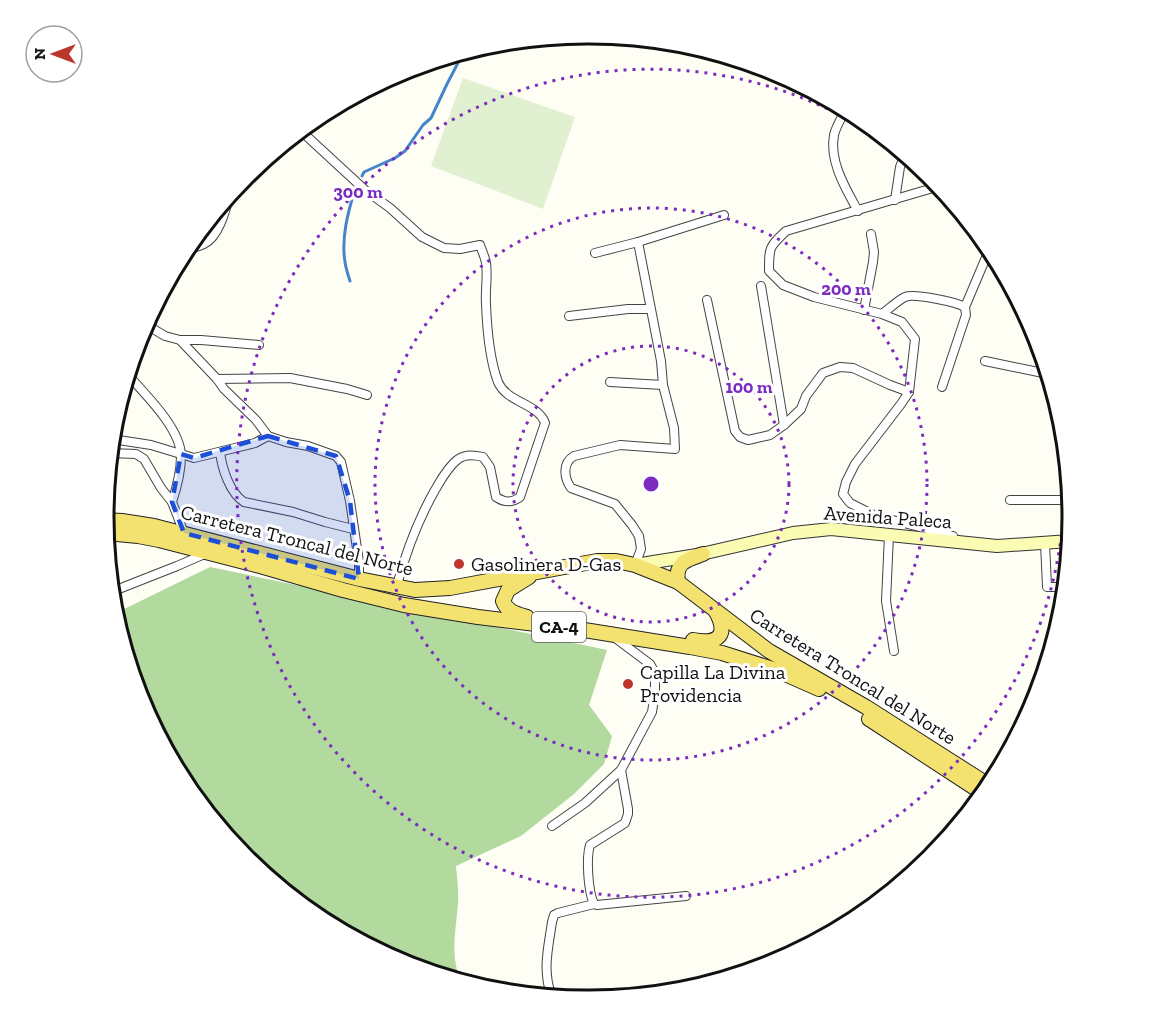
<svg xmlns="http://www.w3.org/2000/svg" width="1176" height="1034" viewBox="0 0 1176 1034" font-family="'Zilla Slab',serif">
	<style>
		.forest { fill: #b2d99e }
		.pitch { fill: #e1f0d0 }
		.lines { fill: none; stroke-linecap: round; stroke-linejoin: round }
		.stream { stroke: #4585c9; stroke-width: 3 }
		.minor-casing { stroke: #444; stroke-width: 10 }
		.secondary-casing { stroke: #333; stroke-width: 14 }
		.primary-casing { stroke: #222; stroke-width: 16 }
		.minor { stroke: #fff; stroke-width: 8 }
		.secondary { stroke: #fbfcb3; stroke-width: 12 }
		.primary { stroke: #f3e270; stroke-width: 14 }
		.marked { fill: #1d4ed8; fill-opacity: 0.2; stroke: #1d4ed8; stroke-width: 4.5; stroke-dasharray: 12 8; stroke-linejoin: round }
		.ring { fill: none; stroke: #7b2cbf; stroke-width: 3; stroke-dasharray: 3 6 }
		.poi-dot { fill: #bd362d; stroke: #fff; stroke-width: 2 }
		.labels { text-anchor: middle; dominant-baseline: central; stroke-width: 6; stroke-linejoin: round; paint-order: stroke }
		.shield { fill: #fff; stroke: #585858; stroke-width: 1.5 }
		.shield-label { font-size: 18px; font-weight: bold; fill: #111 }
		.street-label { font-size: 20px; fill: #111; stroke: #fff }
		.poi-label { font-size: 20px; fill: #111; stroke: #fff; text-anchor: start }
		.rim { fill: none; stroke: #111; stroke-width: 3 }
		.centre { fill: #7b2cbf; stroke: #fff; stroke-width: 3 }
		.ring-label { font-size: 18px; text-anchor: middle; font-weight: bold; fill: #7b2cbf; stroke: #fff; stroke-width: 6; stroke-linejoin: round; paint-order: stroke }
	</style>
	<rect width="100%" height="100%" fill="#fffef5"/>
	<!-- forest -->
	<path class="forest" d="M210,567L607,650L589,705L612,736L604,764L574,794L521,836L456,866C457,878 459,891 458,904C456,930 449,958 462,982L402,964L319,919L246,859L185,786L141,702L114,614Z"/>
	<!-- pitch -->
	<polygon class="pitch" points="463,78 575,117 543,209 431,166"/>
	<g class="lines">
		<!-- stream -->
		<g class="stream">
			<polyline points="362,176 364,172 395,158 405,151 423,125 431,118 447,84 460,59 463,52"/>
			<path d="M350,281C348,275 346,269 345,262C341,238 348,212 355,189"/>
		</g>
		<defs>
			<g id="minor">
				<path d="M846,109C842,117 836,126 834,135C829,162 846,189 858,211"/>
				<path d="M300,130L365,190L390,208L422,237L444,248L460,249L480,245C482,251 485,257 486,263C488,276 485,290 486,304C487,330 489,358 498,382C507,403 538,403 545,423L520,497C512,503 505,503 496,497L490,467L483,457C475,455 464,454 457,460C447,468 441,480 435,490C418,520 406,552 397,585"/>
				<path d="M936,182L933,188L786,231C769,247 769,247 769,271L783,285L814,297L882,314L902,322L915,339L909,392L901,404L855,464L846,482L843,494L850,503L874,515L953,536"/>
				<polyline points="895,200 900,167 905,154"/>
				<path d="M185,250C191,248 198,247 204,244C219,237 226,209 230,194"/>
				<polyline points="595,253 638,242"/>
				<polyline points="761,286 784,425"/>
				<polyline points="707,300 735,431 740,437 748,440 770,435 784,425 801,409 806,396 823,373 840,367 853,368 890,385 909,392"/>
				<polyline points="965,307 987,255"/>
				<polyline points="864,310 873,262 874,252 871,234"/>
				<path d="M882,314C889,309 897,301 905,297C914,293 956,302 965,307L966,315L942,387"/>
				<polyline points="569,316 628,309 650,309"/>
				<polyline points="144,327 150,327 165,336 180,340 217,379 224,389 256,420 268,436"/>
				<polyline points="180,340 201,340 259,345"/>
				<polyline points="985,361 1048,374"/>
				<path d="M128,375C145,394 181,429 181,456C181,472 177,487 172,502"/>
				<polyline points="217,379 290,378 347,389 367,395"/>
				<polyline points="610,382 663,385"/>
				<polyline points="112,439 151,445 194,458 255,443 268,436 286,442 308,446 336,456 341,462 350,501 359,562 359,579"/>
				<path d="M220,452C222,469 230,493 244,502L293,512L325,522L353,529"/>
				<polyline points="110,453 136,454 144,459 161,488 172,502 184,533"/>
				<polyline points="1010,500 1070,500"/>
				<polyline points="889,535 886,601 894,651"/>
				<polyline points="1045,543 1047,587 1065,587"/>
				<path d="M635,565L641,549L639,536L632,525L615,504L571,488C564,478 562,463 574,456L620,445L675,449L674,428L663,385L661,361L638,242L724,215"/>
				<polyline points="111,592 177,566 207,553"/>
				<path d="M621,770L628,809V814L625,823L590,845C586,858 588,891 594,904L597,905L686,896"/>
				<polyline points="552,826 585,803 621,770 652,712 655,693 655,673 650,664 614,637"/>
				<path d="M552,998C542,970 548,950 552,922L554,915L558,913L594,904"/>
			</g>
			<polyline id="secondary" points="635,565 697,555 793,533 831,529 997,546 1070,541"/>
			<g id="primary">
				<polyline points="104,520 122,521 154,526 359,579 415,590 450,588 597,561 616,561 635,565 678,582 769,651 866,707 990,786"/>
				<polyline points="106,533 138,536 159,540 260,566 343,590 404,605 478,617 578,629 690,647 722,653 776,670 819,689"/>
				<path d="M678,582C675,562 686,560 703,554"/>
				<path d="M527,617C517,614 507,612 503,601L508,590L529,577"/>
				<path d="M693,640C720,645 729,634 715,610"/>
				<polyline points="869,719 984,794"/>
			</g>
		</defs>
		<!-- minor casing -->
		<use href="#minor" class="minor-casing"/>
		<!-- secondary casing -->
		<use href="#secondary" class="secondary-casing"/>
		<!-- primary casing -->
		<use href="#primary" class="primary-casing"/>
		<!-- minor -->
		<use href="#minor" class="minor"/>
		<!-- secondary -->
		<use href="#secondary" class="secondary"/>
		<!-- primary -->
		<use href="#primary" class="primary"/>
	</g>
	<!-- marked area -->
	<path class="marked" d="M268,436L336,456L350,501L359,579L184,533L172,502L181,454L194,458Z"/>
	<!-- distance rings -->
	<g class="ring">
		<circle cx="651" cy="484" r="138"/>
		<circle cx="651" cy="484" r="276"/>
		<path d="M1058 409A414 414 0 1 1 944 191"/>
	</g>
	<!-- markers -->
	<g class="poi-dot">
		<circle cx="459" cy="564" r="6"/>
		<circle cx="628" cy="684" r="6"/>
	</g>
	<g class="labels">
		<!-- shield labels -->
		<rect class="shield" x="532" y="612" width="54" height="30" rx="4.5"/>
		<g class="shield-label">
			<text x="559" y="627">CA-4</text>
		</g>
		<!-- street labels -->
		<g class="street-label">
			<text transform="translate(888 517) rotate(4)">Avenida Paleca</text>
			<text transform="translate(297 540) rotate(14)">Carretera Troncal del Norte</text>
			<text transform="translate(853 676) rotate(32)">Carretera Troncal del Norte</text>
		</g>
		<!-- poi labels -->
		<g class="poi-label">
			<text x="471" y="564">Gasolinera D-Gas</text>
			<text x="640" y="672">Capilla La Divina<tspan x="640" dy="23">Providencia</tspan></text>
		</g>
	</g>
	<!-- crop -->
	<path d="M0 0H1176V1034H0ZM587 44H589A473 473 0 0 1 1062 517V517A473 473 0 0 1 589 990H587A473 473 0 0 1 114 517V517A473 473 0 0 1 587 44Z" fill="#fff" fill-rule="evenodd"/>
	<path class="rim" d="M587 44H589A473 473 0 0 1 1062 517V517A473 473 0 0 1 589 990H587A473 473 0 0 1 114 517V517A473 473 0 0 1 587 44Z"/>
	<circle cx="651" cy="484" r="9" class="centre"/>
	<g class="ring-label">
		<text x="358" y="198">300 m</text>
		<text x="846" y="295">200 m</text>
		<text x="749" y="393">100 m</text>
	</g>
	<!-- north arrow -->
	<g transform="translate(54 54) rotate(270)"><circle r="28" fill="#ffffff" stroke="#a0a0a0" stroke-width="1.5"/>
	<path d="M0-4.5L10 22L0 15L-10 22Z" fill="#bd362d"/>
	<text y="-9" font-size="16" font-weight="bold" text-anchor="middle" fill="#111111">N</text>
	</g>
</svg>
